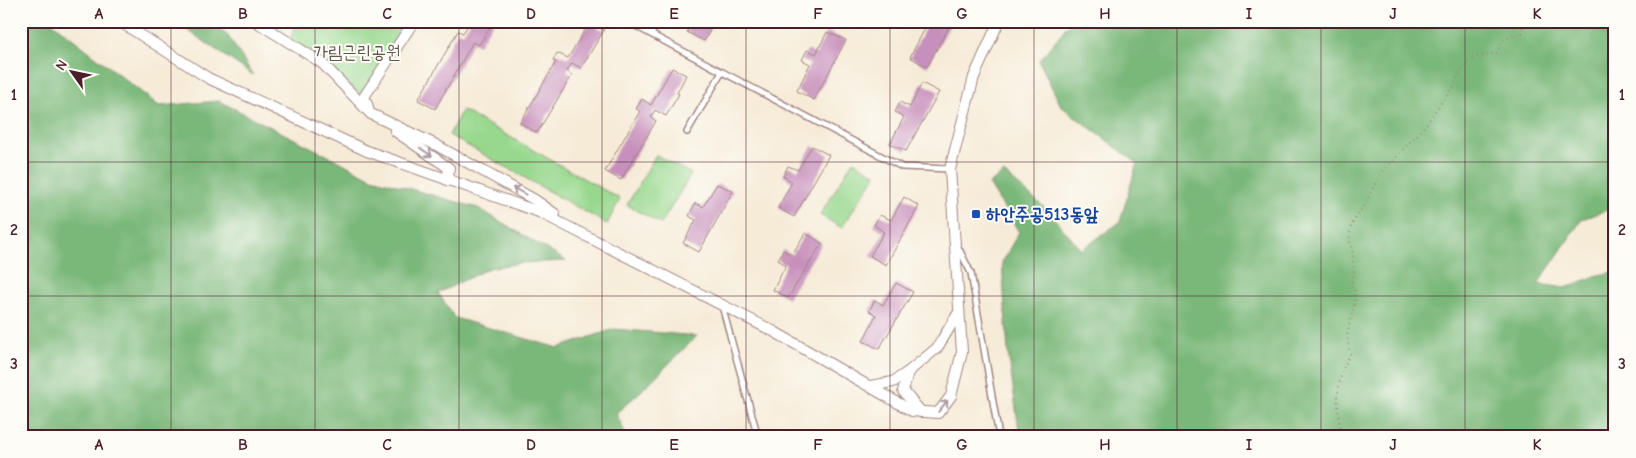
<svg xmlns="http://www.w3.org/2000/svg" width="1636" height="458" viewBox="0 0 1636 458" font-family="'Comic Neue','Poor Story',sans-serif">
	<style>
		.green { fill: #98d88e; stroke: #717c5c }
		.forest { fill: #7ab879; stroke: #626c52 }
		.building { fill: #c790bc }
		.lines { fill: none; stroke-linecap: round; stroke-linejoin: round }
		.lane-casing { stroke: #a08581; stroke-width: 8 }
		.street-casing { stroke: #a08581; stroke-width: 12 }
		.path { stroke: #a08581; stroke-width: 2; stroke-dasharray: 1 4; stroke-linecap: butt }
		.lane { stroke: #fff; stroke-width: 5 }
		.street { stroke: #fff; stroke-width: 10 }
		.oneway { stroke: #ae9aa0 }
		.grid { fill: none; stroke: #4a1f2b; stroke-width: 1; stroke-opacity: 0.55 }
		.transit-dot { fill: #1a4fb4; stroke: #fdfcf7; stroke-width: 2 }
		.labels { text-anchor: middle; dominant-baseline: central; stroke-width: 4; stroke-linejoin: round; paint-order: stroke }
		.park-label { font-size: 18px; fill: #615649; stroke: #fdfcf7 }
		.transit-label { font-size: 18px; font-weight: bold; fill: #164399; stroke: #fdfcf7; text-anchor: start }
		.neatline { fill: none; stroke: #4a1f2b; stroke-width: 2 }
		.grid-label { font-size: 16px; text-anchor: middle; font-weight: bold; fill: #4a1f2b }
	</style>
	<rect width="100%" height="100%" fill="#fdfcf7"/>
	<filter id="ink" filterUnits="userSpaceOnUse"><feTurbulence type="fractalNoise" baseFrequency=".02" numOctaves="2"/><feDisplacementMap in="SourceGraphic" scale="10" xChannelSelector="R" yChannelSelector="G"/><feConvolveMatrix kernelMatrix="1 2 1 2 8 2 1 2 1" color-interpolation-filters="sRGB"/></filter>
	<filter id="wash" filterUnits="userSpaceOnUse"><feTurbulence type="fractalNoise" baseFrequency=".0096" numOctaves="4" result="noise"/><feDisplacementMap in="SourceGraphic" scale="20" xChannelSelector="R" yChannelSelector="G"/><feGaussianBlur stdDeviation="1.12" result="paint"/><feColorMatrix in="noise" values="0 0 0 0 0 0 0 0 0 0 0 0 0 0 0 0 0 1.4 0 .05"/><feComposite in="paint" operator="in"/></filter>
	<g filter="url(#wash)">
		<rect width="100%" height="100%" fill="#f6ebd7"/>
		<!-- green -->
		<g class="green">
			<polygon points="297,21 414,21 364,97 322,63 289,42"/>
			<polygon points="462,110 620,199 607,224 449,135"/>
			<polygon points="656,155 691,174 661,224 627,205"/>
			<polygon points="853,161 876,174 842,228 820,215"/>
		</g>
		<!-- forest -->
		<g class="forest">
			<polygon points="21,21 50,21 159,106 219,101 372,178 478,208 566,261 520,263 489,268 438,293 455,318 558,348 614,329 697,336 639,393 616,413 627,437 21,437"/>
			<polygon points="174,21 208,21 228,36 253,75"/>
			<polygon points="1090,21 1615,21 1615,207 1582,219 1538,284 1566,288 1598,275 1615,272 1615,437 1020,437 1008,352 1002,262 1019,232 989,184 1004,173 1047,210 1081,250 1120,222 1137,163 1061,106 1039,61 1067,26"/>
		</g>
		<g id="blocks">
			<!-- building -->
			<g class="building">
				<polygon points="471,21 494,21 479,45 473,42 435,109 418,100 458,31 463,33"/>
				<polygon points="693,21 715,21 704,41 687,32"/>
				<polygon points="929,21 952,21 927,67 910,57"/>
				<polygon points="589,23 604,30 581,68 572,63 567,71 572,75 537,133 520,123 556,62 553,61 557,53 568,58"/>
				<polygon points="827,32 846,40 814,100 797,91 810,64 802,60 807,50 816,54"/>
				<polygon points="672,68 686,75 677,93 679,94 666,116 655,110 651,117 656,121 621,180 605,171 640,111 636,109 642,99 651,105"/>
				<polygon points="922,83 939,92 906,151 890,144 904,117 895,112 900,102 910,107"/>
				<polygon points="812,146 829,155 794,217 778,208 792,182 783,176 788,166 798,170"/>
				<polygon points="717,184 733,191 699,252 683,243 696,220 689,216 695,203 703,207"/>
				<polygon points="904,197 919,206 886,265 870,256 884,232 874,225 880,215 891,220"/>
				<polygon points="805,233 822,243 788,298 773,290 786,265 778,260 783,250 792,255"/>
				<polygon points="896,283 913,292 879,349 863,341 876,315 869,311 875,300 883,305"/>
			</g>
		</g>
	</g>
	<g filter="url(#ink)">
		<use href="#blocks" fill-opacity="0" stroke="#a08581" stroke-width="1"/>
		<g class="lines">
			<defs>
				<g id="lane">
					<polyline points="626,21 902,167 950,169"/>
					<polyline points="651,34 658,21"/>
					<polyline points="687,132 722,72"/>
					<polyline points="958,247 971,273 999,437"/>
					<polyline points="722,306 758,437"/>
				</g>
				<g id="street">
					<polyline points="119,21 208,78 367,151 539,212 773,331 912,411 938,413 951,396 962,352 950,169 974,77 999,21"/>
					<polyline points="255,21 322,63 371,114 436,145 535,200 555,214"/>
					<polyline points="368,107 364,97 414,21"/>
					<polyline points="395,131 449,168 447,180"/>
					<polyline points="908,372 903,391 921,412"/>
					<polyline points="870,386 893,382 908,372 937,348 959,312"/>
				</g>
			</defs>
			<!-- lane casing -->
			<use href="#lane" class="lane-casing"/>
			<!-- street casing -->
			<use href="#street" class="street-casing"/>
			<!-- path -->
			<g class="path">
				<polyline points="21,431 32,437"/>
				<polyline points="1341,437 1337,397 1342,371 1350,354 1347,335 1355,301 1355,291 1351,285 1354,273 1352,248 1349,240 1351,226 1367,200 1381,173 1425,126 1445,97 1453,87 1461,70 1469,61 1477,57 1497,53 1503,40 1522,33 1523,21"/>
			</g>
			<!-- lane -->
			<use href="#lane" class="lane"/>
			<!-- street -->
			<use href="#street" class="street"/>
		</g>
		<!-- one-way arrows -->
		<defs><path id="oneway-shaft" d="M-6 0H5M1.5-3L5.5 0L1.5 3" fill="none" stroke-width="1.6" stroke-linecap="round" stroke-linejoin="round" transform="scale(1.25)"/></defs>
		<g class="oneway">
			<use href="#oneway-shaft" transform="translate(426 152) rotate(35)"/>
			<use href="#oneway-shaft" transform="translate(519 191) rotate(-151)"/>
			<use href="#oneway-shaft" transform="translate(943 406) rotate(-51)"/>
		</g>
	</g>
	<!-- grid -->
	<path class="grid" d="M171,21V437M315,21V437M459,21V437M602,21V437M746,21V437M890,21V437M1034,21V437M1177,21V437M1321,21V437M1465,21V437M21,162H1615M21,296H1615"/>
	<!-- markers -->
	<rect class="transit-dot" x="971" y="209" width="10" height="10" rx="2.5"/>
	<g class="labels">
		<!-- park labels -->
		<g class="park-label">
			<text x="357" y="52">가림근린공원</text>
		</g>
		<!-- transit labels -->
		<g class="transit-label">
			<text x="986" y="214">하안주공513동앞</text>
		</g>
	</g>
	<!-- margin -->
	<rect width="1636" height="458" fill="none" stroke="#fdfcf7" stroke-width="55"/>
	<!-- north arrow -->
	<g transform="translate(72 72) rotate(303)" stroke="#fdfcf7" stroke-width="4" paint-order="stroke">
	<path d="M0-4L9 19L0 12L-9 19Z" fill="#4a1f2b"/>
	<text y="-8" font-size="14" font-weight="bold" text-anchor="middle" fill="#4a1f2b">N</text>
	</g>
	<rect x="28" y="28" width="1580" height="402" class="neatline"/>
	<g class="grid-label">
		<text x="99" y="19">A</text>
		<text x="243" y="19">B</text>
		<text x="387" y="19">C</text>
		<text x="531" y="19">D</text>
		<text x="674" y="19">E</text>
		<text x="818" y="19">F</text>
		<text x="962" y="19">G</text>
		<text x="1105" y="19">H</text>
		<text x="1249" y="19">I</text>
		<text x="1393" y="19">J</text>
		<text x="1537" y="19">K</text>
		<text x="14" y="100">1</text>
		<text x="1622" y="100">1</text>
		<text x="14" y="235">2</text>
		<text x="1622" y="235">2</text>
		<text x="14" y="369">3</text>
		<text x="1622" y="369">3</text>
		<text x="99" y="450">A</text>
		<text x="243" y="450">B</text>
		<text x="387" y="450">C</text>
		<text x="531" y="450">D</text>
		<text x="674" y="450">E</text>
		<text x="818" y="450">F</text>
		<text x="962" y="450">G</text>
		<text x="1105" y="450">H</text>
		<text x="1249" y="450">I</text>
		<text x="1393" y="450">J</text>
		<text x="1537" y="450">K</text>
	</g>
</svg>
